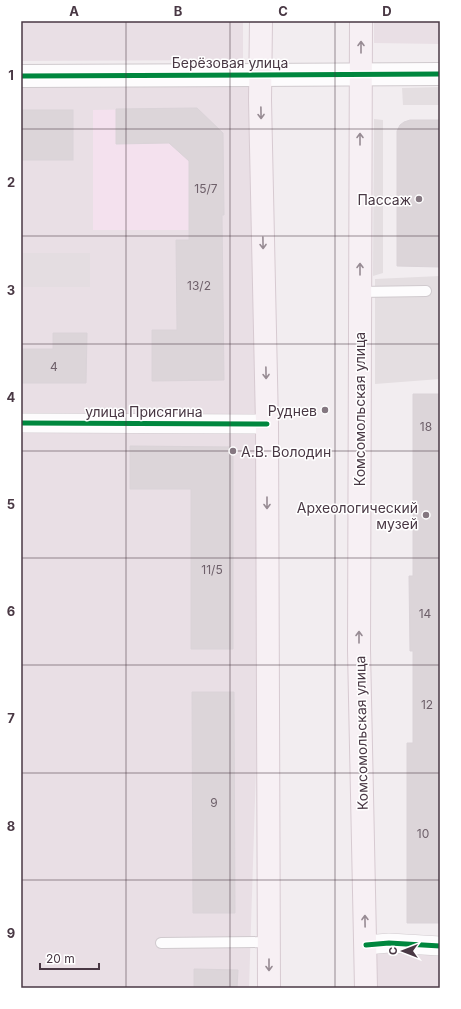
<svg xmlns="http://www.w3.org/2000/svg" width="461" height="1009" viewBox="0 0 461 1009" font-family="Inter,sans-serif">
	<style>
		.residential { fill: #e9dfe5 }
		.commercial { fill: #f4e1ee }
		.industrial { fill: #e4dde1 }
		.parking { fill: #e4dee1 }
		.building { fill: #dcd5d9; stroke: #dad3d8 }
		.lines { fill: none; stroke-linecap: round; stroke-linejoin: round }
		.service-casing { stroke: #d0cace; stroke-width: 12 }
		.minor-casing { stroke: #d0cace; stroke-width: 20 }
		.tertiary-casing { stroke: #d0cace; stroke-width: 24 }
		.secondary-casing { stroke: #d7cad1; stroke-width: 24 }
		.service { stroke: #fdfcfd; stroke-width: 10 }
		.minor { stroke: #fdfcfd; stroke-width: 19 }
		.tertiary { stroke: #fdfcfd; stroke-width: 22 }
		.secondary { stroke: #f7f0f4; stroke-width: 22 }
		.cycleway-casing { stroke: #fff; stroke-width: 8 }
		.cycleway { stroke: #00873e; stroke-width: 5 }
		.oneway { stroke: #978b93 }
		.grid { fill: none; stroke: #493844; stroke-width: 1; stroke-opacity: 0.55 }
		.poi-dot { fill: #847780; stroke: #fff; stroke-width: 1.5 }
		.labels { text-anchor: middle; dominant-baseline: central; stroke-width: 3; stroke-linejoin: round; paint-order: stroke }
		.number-label { font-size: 12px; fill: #6e606a }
		.street-label { font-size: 14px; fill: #493844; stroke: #fff }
		.poi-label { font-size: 14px; fill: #493844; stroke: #fff; text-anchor: end }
		.neatline { fill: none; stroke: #493844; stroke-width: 1.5 }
		.grid-label { font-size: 13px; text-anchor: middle; font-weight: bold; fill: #493844 }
	</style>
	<rect width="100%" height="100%" fill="#f2edf0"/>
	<!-- residential -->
	<g class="residential">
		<polygon points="21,21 243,21 243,60 21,61"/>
		<polygon points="374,21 440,21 440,44 374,43"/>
		<polygon points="261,74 267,424 249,988 21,988 21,76"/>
		<polygon points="440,945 440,988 373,988 373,950"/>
	</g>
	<!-- commercial -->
	<polygon class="commercial" points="197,108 223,133 224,215 208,215 208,230 93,230 93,110"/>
	<!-- industrial -->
	<rect class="industrial" x="21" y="253" width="69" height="34"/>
	<!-- parking -->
	<g class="parking">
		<polygon points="440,87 440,105 403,105 402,88"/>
		<polygon points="374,119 383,120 383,273 373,276"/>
		<polygon points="440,276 440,379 375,384 375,279"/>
	</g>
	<!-- building -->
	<g class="building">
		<polygon points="197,108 223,133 224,215 222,215 224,380 152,381 152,330 177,330 176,240 189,240 189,161 169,143 116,144 116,109"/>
		<rect x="22" y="110" width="51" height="50"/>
		<polygon points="410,120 440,120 440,267 397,266 397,131 400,125 404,122"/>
		<polygon points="53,333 87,333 86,383 21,383 21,349 53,349"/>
		<polygon points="413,394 440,394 440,923 407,923 407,743 413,743 413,651 410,651 409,576 413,576"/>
		<polygon points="130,446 233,447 233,649 191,649 191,489 130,489"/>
		<polygon points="192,692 234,692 235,913 193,913"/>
		<polygon points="194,969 238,970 237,988 194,988"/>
	</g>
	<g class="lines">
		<defs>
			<g id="service">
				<polyline points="360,292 426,291"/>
				<polyline points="161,943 269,942"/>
			</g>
			<g id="minor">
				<polyline points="21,423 267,424"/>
				<polyline points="366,945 389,943 440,946"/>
			</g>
			<polyline id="tertiary" points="21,76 440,74"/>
			<g id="secondary">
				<polyline points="261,21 260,100 267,424 269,988"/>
				<polyline points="361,21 359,650 366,988"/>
			</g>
		</defs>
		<!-- service casing -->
		<use href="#service" class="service-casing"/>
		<!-- minor casing -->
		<use href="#minor" class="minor-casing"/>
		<!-- tertiary casing -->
		<use href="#tertiary" class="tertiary-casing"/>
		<!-- secondary casing -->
		<use href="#secondary" class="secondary-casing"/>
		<!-- service -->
		<use href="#service" class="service"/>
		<!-- minor -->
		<use href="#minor" class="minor"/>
		<!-- tertiary -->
		<use href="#tertiary" class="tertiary"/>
		<!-- secondary -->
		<use href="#secondary" class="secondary"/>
		<defs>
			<g id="cycleway">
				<polyline points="21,76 440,74"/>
				<polyline points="21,423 267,424"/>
				<polyline points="366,945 389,943 440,946"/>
			</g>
		</defs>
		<!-- cycleway casing -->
		<use href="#cycleway" class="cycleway-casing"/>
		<!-- cycleway -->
		<use href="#cycleway" class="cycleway"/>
	</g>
	<!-- one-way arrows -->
	<defs><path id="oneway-shaft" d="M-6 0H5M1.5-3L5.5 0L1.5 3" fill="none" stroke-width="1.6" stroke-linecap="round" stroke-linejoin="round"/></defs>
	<g class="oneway">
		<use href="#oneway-shaft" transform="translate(361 47) rotate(-90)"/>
		<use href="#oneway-shaft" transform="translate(261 113) rotate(89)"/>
		<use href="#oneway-shaft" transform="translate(360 139) rotate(-90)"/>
		<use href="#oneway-shaft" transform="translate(263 243) rotate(89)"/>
		<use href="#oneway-shaft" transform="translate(360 269) rotate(-90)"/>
		<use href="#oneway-shaft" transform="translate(266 373) rotate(89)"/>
		<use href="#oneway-shaft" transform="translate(267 503) rotate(90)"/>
		<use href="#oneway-shaft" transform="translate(359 637) rotate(-90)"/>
		<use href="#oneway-shaft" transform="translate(365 921) rotate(-91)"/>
		<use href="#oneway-shaft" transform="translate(269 965) rotate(90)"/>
	</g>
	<!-- grid -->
	<path class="grid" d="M126,21V988M230,21V988M335,21V988M21,129H440M21,236H440M21,344H440M21,451H440M21,558H440M21,665H440M21,773H440M21,880H440"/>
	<!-- markers -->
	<g class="poi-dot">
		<circle cx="419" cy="199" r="4"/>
		<circle cx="325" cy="410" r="4"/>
		<circle cx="233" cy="451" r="4"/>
		<circle cx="426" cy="515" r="4"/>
	</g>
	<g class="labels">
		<!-- number labels -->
		<g class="number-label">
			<text x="206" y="188">15/7</text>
			<text x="199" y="285">13/2</text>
			<text x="54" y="366">4</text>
			<text x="426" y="426">18</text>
			<text x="212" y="569">11/5</text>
			<text x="425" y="613">14</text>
			<text x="427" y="704">12</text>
			<text x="214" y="802">9</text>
			<text x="423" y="833">10</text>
		</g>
		<!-- street labels -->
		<g class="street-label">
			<text x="230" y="62">Берёзовая улица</text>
			<text transform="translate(359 409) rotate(-90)">Комсомольская улица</text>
			<text x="144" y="411">улица Присягина</text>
			<text transform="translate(361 733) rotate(-91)">Комсомольская улица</text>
		</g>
		<!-- poi labels -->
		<g class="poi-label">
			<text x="411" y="199">Пассаж</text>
			<text x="317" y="410">Руднев</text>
			<text x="241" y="451" text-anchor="start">А.В. Володин</text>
			<text x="418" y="507">Археологический<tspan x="418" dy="16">музей</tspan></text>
		</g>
	</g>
	<!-- border -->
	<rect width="461" height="1009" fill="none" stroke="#ffffff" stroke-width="44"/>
	<!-- north arrow -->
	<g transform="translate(403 951) rotate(270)" stroke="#ffffff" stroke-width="3" paint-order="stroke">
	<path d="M0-3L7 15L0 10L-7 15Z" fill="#493844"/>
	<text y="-6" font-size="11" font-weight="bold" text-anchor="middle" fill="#493844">С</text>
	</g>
	<!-- scale -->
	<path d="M40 963v6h59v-6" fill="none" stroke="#493844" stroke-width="2"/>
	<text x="46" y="963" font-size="12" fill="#493844" stroke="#ffffff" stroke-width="3" paint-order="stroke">20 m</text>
	<rect x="22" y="22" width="417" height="965" class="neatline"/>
	<g class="grid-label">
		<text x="74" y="16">A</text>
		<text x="178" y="16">B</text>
		<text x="283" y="16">C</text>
		<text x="387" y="16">D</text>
		<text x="11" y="80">1</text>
		<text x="11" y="187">2</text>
		<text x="11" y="295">3</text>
		<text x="11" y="402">4</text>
		<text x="11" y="509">5</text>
		<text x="11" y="616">6</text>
		<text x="11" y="723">7</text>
		<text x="11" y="831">8</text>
		<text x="11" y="938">9</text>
	</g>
</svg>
